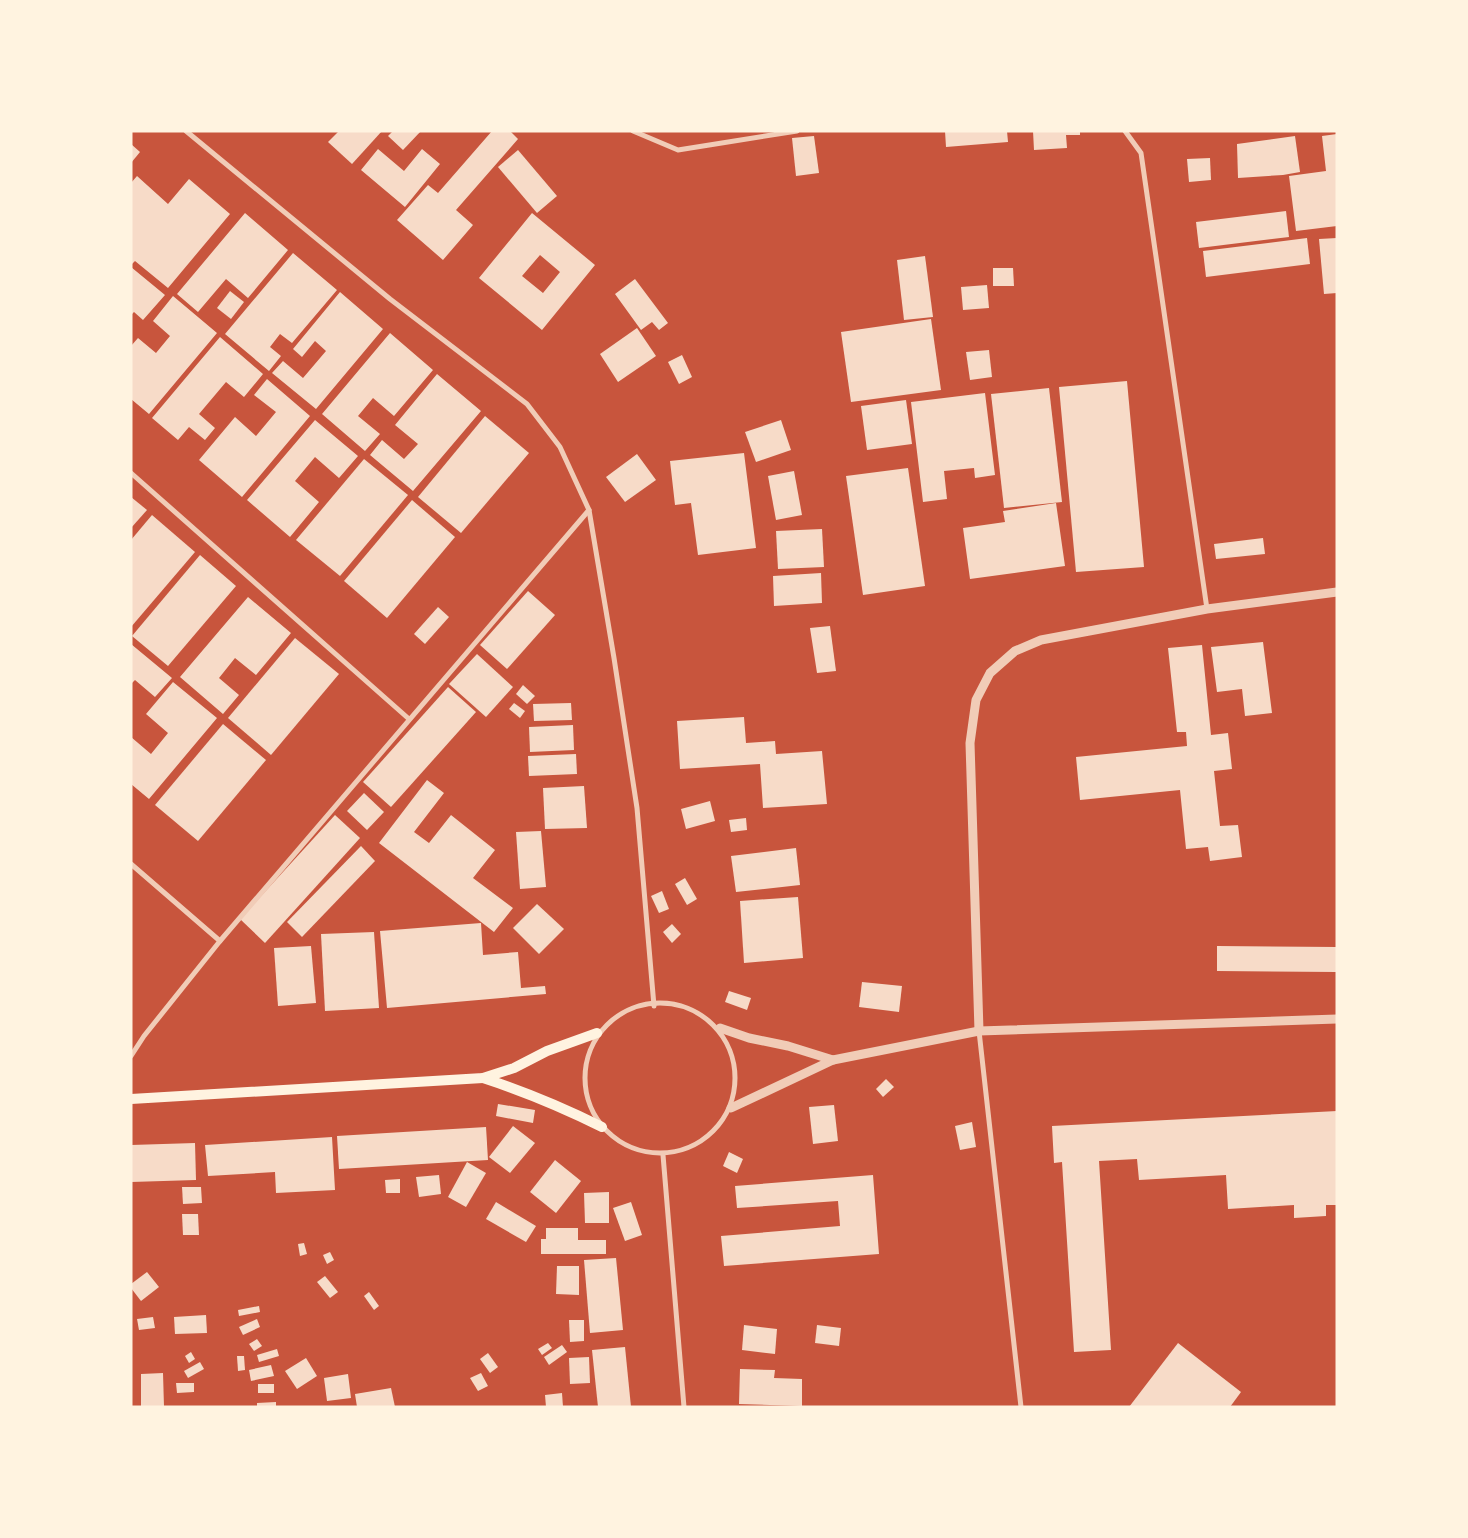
<svg xmlns="http://www.w3.org/2000/svg" width="1468" height="1538" viewBox="0 0 1468 1538" font-family="'Work Sans',sans-serif">
	<style>
		.building { fill: #f7dbc8; fill-rule: evenodd }
		.lines { fill: none; stroke-linecap: round; stroke-linejoin: round }
		.minor { stroke: #f1ccb7; stroke-width: 5 }
		.tertiary { stroke: #f1ccb7; stroke-width: 9 }
		.secondary { stroke: #fff3e0; stroke-width: 10 }
	</style>
	<rect width="100%" height="100%" fill="#c8553d"/>
	<!-- building -->
	<g class="building">
		<polygon points="339,131 382,131 352,164 328,142"/>
		<polygon points="393,131 421,131 403,150 388,136"/>
		<polygon points="492,131 510,131 518,139 456,210 473,225 443,260 397,220 428,185 438,193"/>
		<polygon points="945,131 1007,131 1008,142 946,147"/>
		<polygon points="1033,131 1080,131 1080,135 1066,135 1067,148 1034,150"/>
		<polygon points="1337,134 1337,226 1296,231 1289,176 1326,171 1322,136"/>
		<polygon points="814,136 819,173 796,176 792,138"/>
		<polygon points="1295,136 1300,172 1283,175 1238,178 1237,144"/>
		<polygon points="131,144 140,152 131,163"/>
		<polygon points="378,149 404,171 422,149 440,164 405,207 361,170"/>
		<polygon points="518,150 557,196 537,213 498,167"/>
		<polygon points="1210,158 1211,180 1189,182 1187,159"/>
		<polygon points="137,176 168,204 189,179 230,214 168,288 135,261 131,265 131,183"/>
		<polygon points="1286,211 1289,237 1199,248 1196,222"/>
		<polygon points="245,213 288,250 248,298 226,279 198,312 177,294"/>
		<path d="M532,213L595,265L542,330L479,278ZM540,255L560,272L543,293L522,276Z"/>
		<polygon points="1307,238 1310,264 1206,277 1203,251"/>
		<polygon points="1337,238 1337,293 1324,294 1319,239"/>
		<polygon points="293,253 337,290 292,343 280,334 270,347 281,356 269,371 225,334"/>
		<polygon points="925,256 933,317 904,320 897,260"/>
		<polygon points="131,267 165,295 143,320 134,312 131,315"/>
		<polygon points="993,268 1013,268 1014,286 993,286"/>
		<polygon points="635,279 668,323 659,330 652,322 641,330 615,294"/>
		<polygon points="987,285 989,308 963,310 961,287"/>
		<polygon points="230,291 244,302 231,319 217,308"/>
		<polygon points="340,292 383,329 316,409 272,373 283,361 303,378 326,351 315,341 302,357 293,349"/>
		<polygon points="173,296 217,333 149,414 131,399 131,346 138,338 156,353 170,336 153,321"/>
		<polygon points="931,319 941,390 851,402 841,332"/>
		<polygon points="637,328 656,356 618,382 600,354"/>
		<polygon points="390,333 433,370 394,416 373,398 358,416 380,434 365,451 322,414"/>
		<polygon points="220,337 263,374 244,397 226,382 199,414 215,428 205,440 189,427 178,440 152,418"/>
		<polygon points="989,350 992,377 970,380 966,352"/>
		<polygon points="682,355 692,377 679,384 668,362"/>
		<polygon points="437,374 481,411 413,491 370,455 382,440 404,459 418,444 395,425"/>
		<polygon points="267,379 310,416 242,497 199,460 235,417 256,436 276,412 254,395"/>
		<polygon points="1127,381 1144,567 1076,572 1059,387"/>
		<polygon points="1049,388 1062,502 1004,508 991,394"/>
		<polygon points="985,393 995,475 975,478 974,468 944,471 947,499 923,502 911,402"/>
		<polygon points="906,400 912,444 867,450 861,406"/>
		<polygon points="485,416 529,453 461,533 418,497"/>
		<polygon points="315,420 358,456 339,478 315,457 295,481 319,502 290,537 247,500"/>
		<polygon points="781,420 791,450 756,462 745,432"/>
		<polygon points="744,453 756,548 698,555 691,503 675,505 670,461"/>
		<polygon points="637,454 656,480 625,502 606,477"/>
		<polygon points="364,459 408,495 340,576 296,540"/>
		<polygon points="908,468 925,586 863,595 846,476"/>
		<polygon points="794,471 802,515 776,520 768,476"/>
		<polygon points="131,497 147,510 131,528"/>
		<polygon points="412,500 455,537 387,618 344,581"/>
		<polygon points="1056,503 1065,566 970,579 963,528 1005,522 1003,511"/>
		<polygon points="152,515 195,552 131,627 131,540"/>
		<polygon points="822,529 824,567 778,569 776,531"/>
		<polygon points="1263,538 1265,554 1216,559 1214,544"/>
		<polygon points="200,555 236,586 168,666 132,636"/>
		<polygon points="821,573 822,603 774,606 773,576"/>
		<polygon points="528,591 555,615 507,669 480,645"/>
		<polygon points="248,597 291,633 256,675 235,658 219,678 239,695 223,714 180,677"/>
		<polygon points="438,607 449,617 425,644 414,634"/>
		<polygon points="830,626 836,671 817,673 810,628"/>
		<polygon points="295,638 339,674 271,755 228,718"/>
		<polygon points="1263,642 1272,713 1245,716 1242,689 1217,692 1211,647"/>
		<polygon points="131,644 172,678 155,697 135,680 131,684"/>
		<polygon points="1202,645 1211,735 1228,733 1232,769 1214,771 1220,826 1238,825 1242,857 1210,861 1208,847 1186,849 1180,790 1080,800 1076,757 1187,746 1186,732 1177,732 1168,648"/>
		<polygon points="477,654 513,687 486,717 449,684"/>
		<polygon points="173,682 217,718 149,799 131,784 131,737 151,754 168,733 146,714"/>
		<polygon points="523,685 535,696 527,704 516,694"/>
		<polygon points="448,687 476,712 391,807 363,782"/>
		<polygon points="514,703 525,711 520,718 509,709"/>
		<polygon points="571,703 572,720 534,721 533,704"/>
		<polygon points="744,717 746,743 775,741 776,754 822,751 827,804 763,808 760,764 680,769 677,721"/>
		<polygon points="223,724 266,760 198,841 155,805"/>
		<polygon points="573,725 574,750 530,752 529,727"/>
		<polygon points="576,754 577,774 529,776 528,756"/>
		<polygon points="427,780 444,793 414,832 429,843 451,815 495,850 473,878 513,908 494,932 379,843"/>
		<polygon points="584,786 587,828 545,829 543,788"/>
		<polygon points="364,793 384,812 367,830 347,811"/>
		<polygon points="710,801 715,821 686,829 681,809"/>
		<polygon points="335,815 360,838 265,943 240,919"/>
		<polygon points="746,818 747,830 731,832 729,820"/>
		<polygon points="541,831 546,887 520,889 516,832"/>
		<polygon points="361,846 375,861 302,937 287,922"/>
		<polygon points="796,848 800,885 736,892 731,856"/>
		<polygon points="685,878 697,899 687,905 675,884"/>
		<polygon points="662,891 669,909 659,913 651,896"/>
		<polygon points="798,897 803,958 744,963 740,901"/>
		<polygon points="537,904 564,929 539,954 513,928"/>
		<polygon points="481,923 483,955 518,952 521,988 545,986 546,994 387,1008 380,931"/>
		<polygon points="672,924 681,934 672,943 663,932"/>
		<polygon points="374,932 379,1008 325,1011 321,934"/>
		<polygon points="311,946 316,1003 278,1006 274,948"/>
		<polygon points="1217,946 1337,947 1337,972 1217,971"/>
		<polygon points="862,982 902,986 899,1012 859,1007"/>
		<polygon points="729,991 751,998 747,1010 725,1002"/>
		<polygon points="886,1079 894,1087 883,1097 876,1089"/>
		<polygon points="498,1104 535,1110 533,1123 496,1116"/>
		<polygon points="834,1105 838,1141 813,1144 809,1107"/>
		<polygon points="1337,1111 1337,1205 1326,1205 1326,1216 1294,1218 1294,1205 1228,1209 1226,1175 1139,1180 1137,1159 1099,1161 1111,1350 1074,1352 1062,1162 1054,1163 1052,1126"/>
		<polygon points="972,1122 976,1147 960,1150 955,1126"/>
		<polygon points="513,1126 535,1143 510,1173 489,1157"/>
		<polygon points="486,1127 488,1160 339,1169 337,1136"/>
		<polygon points="332,1137 335,1190 276,1193 275,1172 208,1176 205,1145"/>
		<polygon points="195,1143 196,1180 131,1182 131,1145"/>
		<polygon points="729,1152 743,1159 737,1173 723,1166"/>
		<polygon points="555,1160 581,1181 556,1213 530,1192"/>
		<polygon points="467,1162 486,1173 466,1207 448,1197"/>
		<polygon points="439,1175 441,1194 419,1197 416,1177"/>
		<polygon points="873,1175 879,1254 724,1266 721,1236 840,1226 838,1201 737,1208 735,1186"/>
		<polygon points="400,1179 400,1193 386,1193 385,1180"/>
		<polygon points="182,1187 201,1187 202,1203 183,1204"/>
		<polygon points="609,1192 609,1223 585,1223 584,1193"/>
		<polygon points="496,1202 536,1226 526,1242 486,1219"/>
		<polygon points="631,1202 642,1235 625,1241 613,1208"/>
		<polygon points="182,1214 198,1214 199,1235 183,1235"/>
		<polygon points="546,1228 578,1228 578,1240 606,1240 606,1254 541,1254 541,1239 546,1239"/>
		<polygon points="304,1243 307,1254 300,1256 298,1244"/>
		<polygon points="330,1252 334,1260 327,1264 323,1255"/>
		<polygon points="616,1258 623,1330 590,1333 584,1260"/>
		<polygon points="557,1266 579,1266 579,1295 556,1294"/>
		<polygon points="147,1272 159,1287 141,1301 131,1288 131,1284"/>
		<polygon points="325,1276 338,1292 330,1298 317,1282"/>
		<polygon points="369,1292 379,1306 374,1310 364,1296"/>
		<polygon points="259,1306 260,1312 239,1316 238,1310"/>
		<polygon points="206,1315 207,1333 175,1334 174,1317"/>
		<polygon points="153,1317 155,1328 139,1330 137,1319"/>
		<polygon points="257,1319 260,1327 243,1335 239,1327"/>
		<polygon points="569,1320 584,1320 584,1341 570,1342"/>
		<polygon points="744,1325 777,1329 775,1354 742,1350"/>
		<polygon points="817,1325 841,1328 839,1346 815,1343"/>
		<polygon points="257,1339 262,1346 254,1351 249,1344"/>
		<polygon points="548,1343 552,1348 542,1355 538,1349"/>
		<polygon points="1178,1343 1241,1392 1230,1407 1129,1407"/>
		<polygon points="562,1345 567,1352 549,1365 544,1357"/>
		<polygon points="625,1347 631,1407 598,1407 592,1350"/>
		<polygon points="277,1349 279,1356 259,1362 257,1355"/>
		<polygon points="191,1352 195,1359 189,1363 185,1356"/>
		<polygon points="488,1353 498,1367 490,1373 480,1359"/>
		<polygon points="237,1356 244,1356 245,1370 238,1371"/>
		<polygon points="589,1357 590,1383 570,1384 569,1358"/>
		<polygon points="306,1358 317,1376 297,1389 285,1371"/>
		<polygon points="200,1362 204,1369 188,1378 184,1371"/>
		<polygon points="271,1365 274,1376 251,1381 249,1370"/>
		<polygon points="740,1369 775,1370 774,1378 802,1379 802,1406 739,1404"/>
		<polygon points="163,1373 164,1407 141,1407 141,1374"/>
		<polygon points="481,1373 488,1386 478,1391 470,1378"/>
		<polygon points="348,1374 351,1398 327,1401 324,1378"/>
		<polygon points="176,1383 194,1383 194,1392 177,1393"/>
		<rect x="258" y="1384" width="16" height="9"/>
		<polygon points="391,1388 395,1407 357,1407 355,1394"/>
		<polygon points="562,1393 563,1407 546,1407 545,1395"/>
		<polygon points="276,1402 276,1407 257,1407 257,1403"/>
	</g>
	<g class="lines">
		<!-- minor -->
		<g class="minor">
			<polyline points="186,131 390,299 527,404 560,447 589,510 614,658 637,808 654,1006"/>
			<polyline points="633,131 678,150 797,131"/>
			<polyline points="1125,131 1141,153 1207,609"/>
			<polyline points="131,473 409,719"/>
			<polyline points="131,864 220,941"/>
			<circle cx="660" cy="1078" r="75"/>
			<polyline points="979,1031 1021,1407"/>
			<polyline points="131,1056 144,1036 220,941 589,510"/>
			<polyline points="663,1155 684,1407"/>
		</g>
		<!-- tertiary -->
		<g class="tertiary">
			<polyline points="720,1028 749,1038 788,1046 833,1060"/>
			<polyline points="979,1031 970,743 976,700 990,673 1015,651 1041,640 1207,609 1337,592"/>
			<polyline points="731,1108 833,1060 979,1031 1337,1019"/>
		</g>
		<!-- secondary -->
		<g class="secondary">
			<path d="M483,1078C526,1092 562,1107 602,1127"/>
			<polyline points="131,1099 483,1078 514,1068 547,1051 597,1033"/>
		</g>
	</g>
	<!-- border -->
	<rect width="1468" height="1538" fill="none" stroke="#fff3e0" stroke-width="265"/>
</svg>
